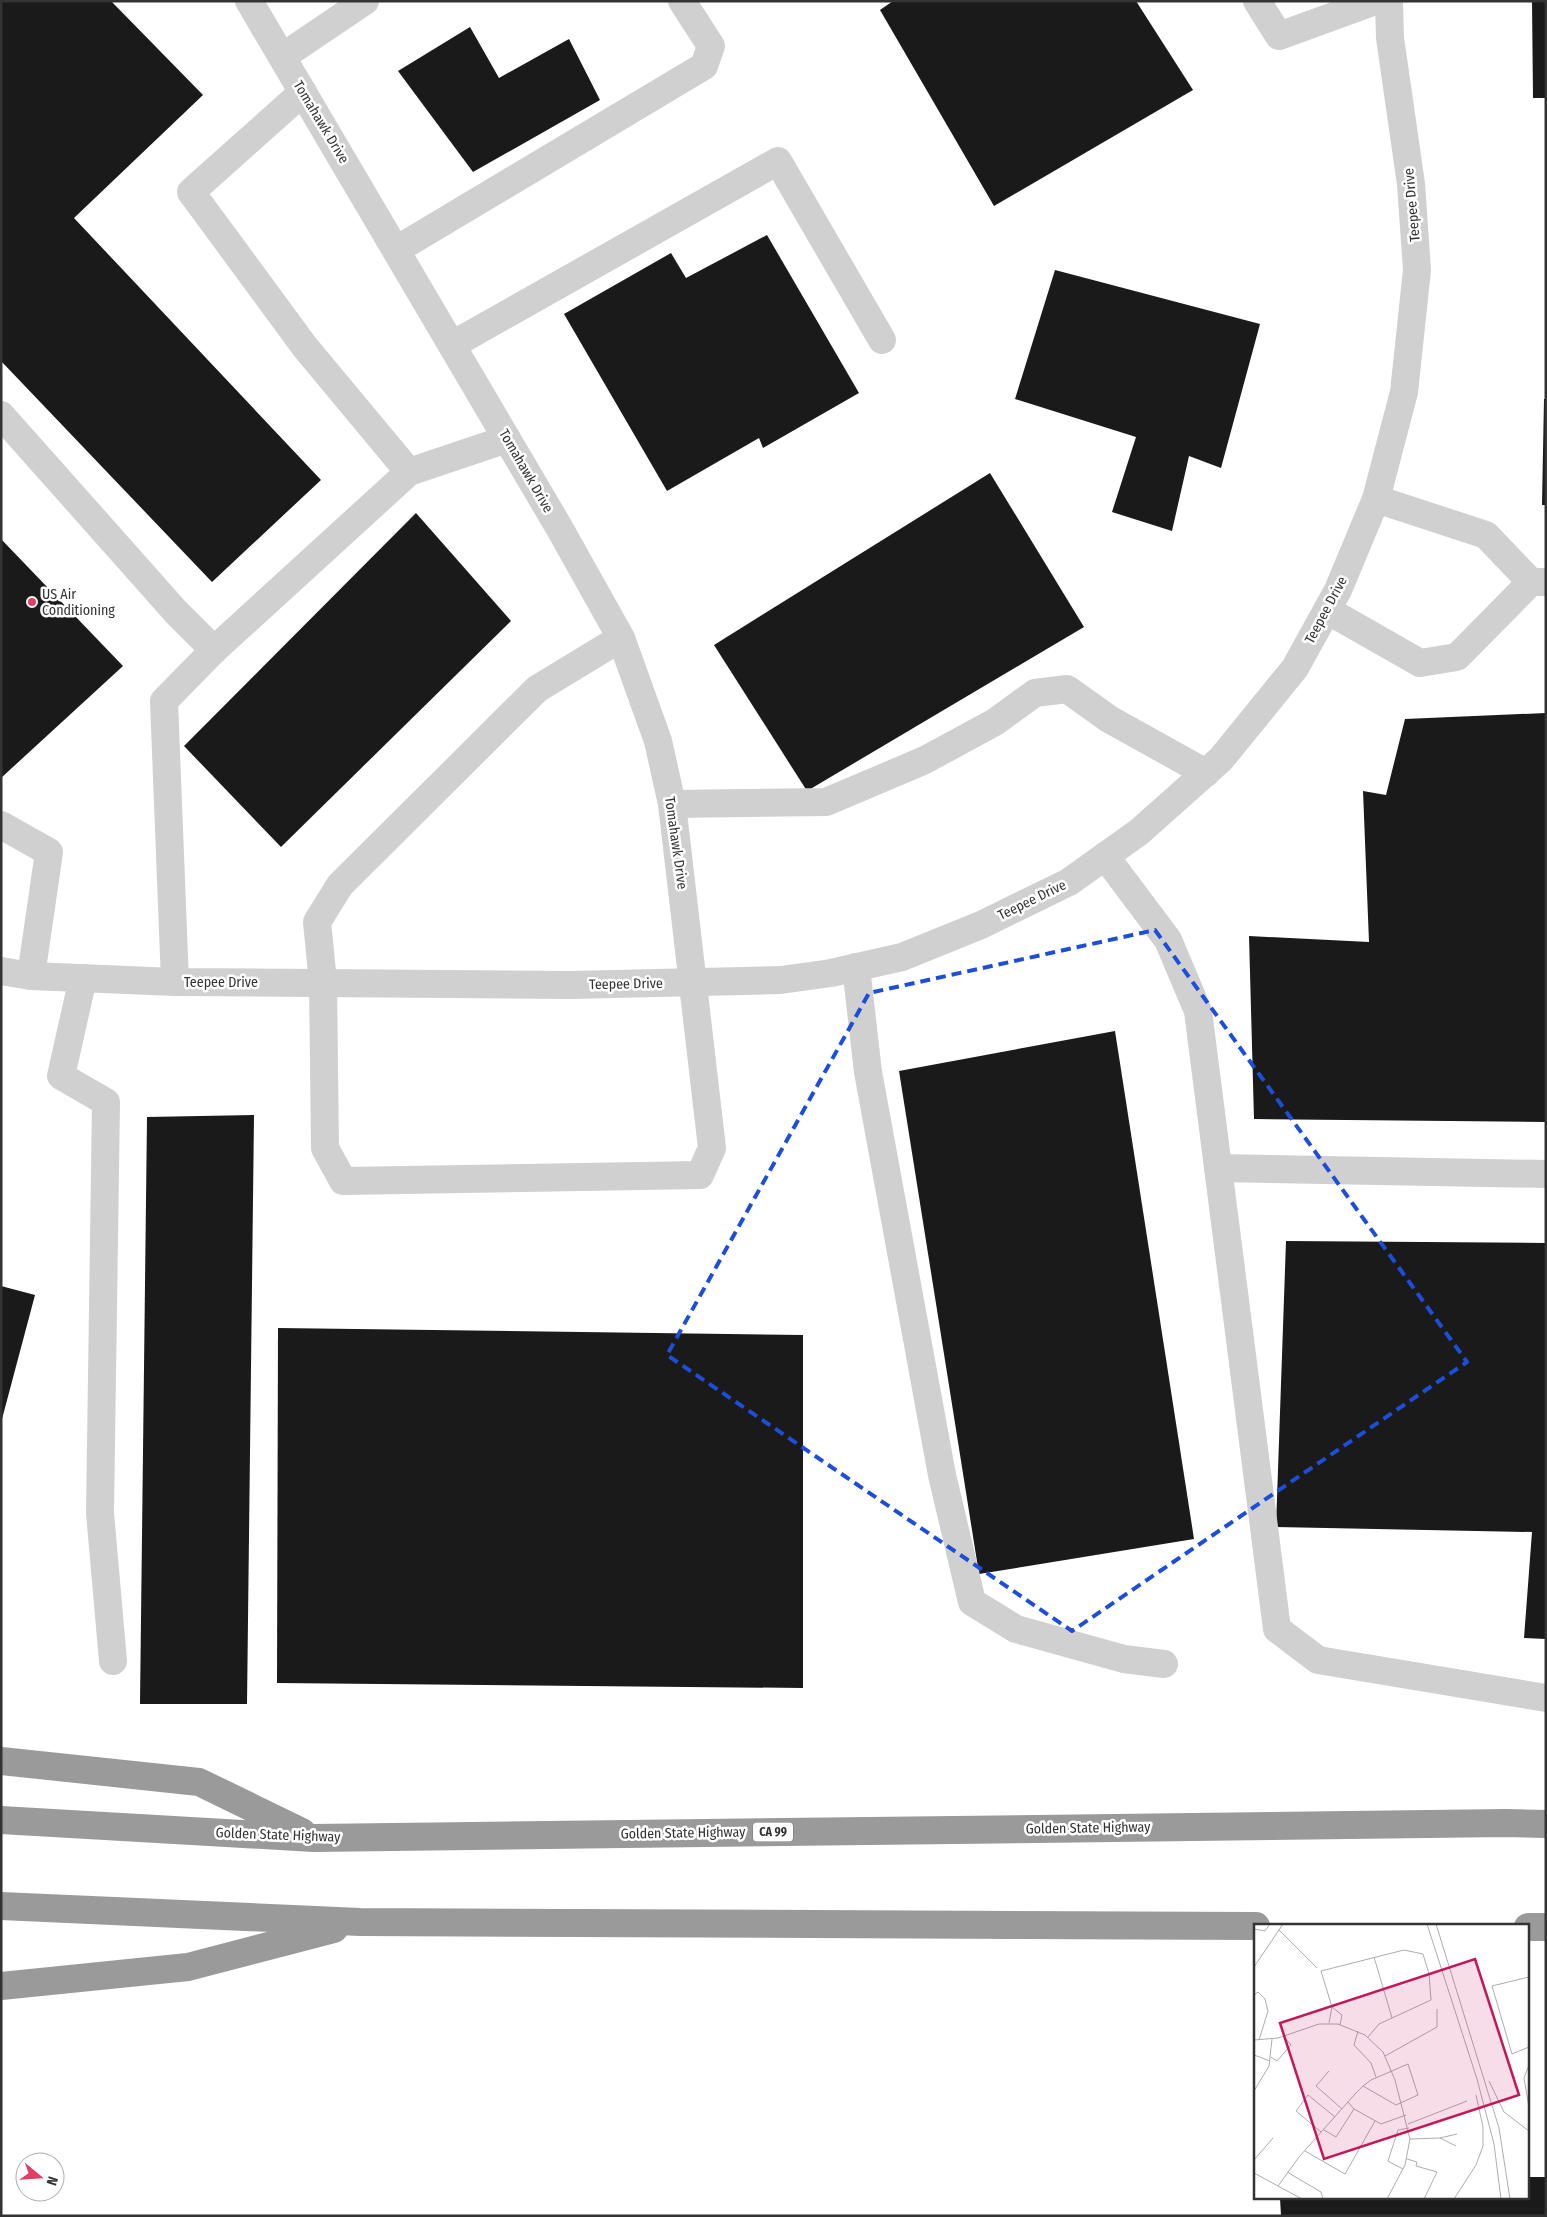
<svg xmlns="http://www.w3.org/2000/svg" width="1547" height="2217" viewBox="0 0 1547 2217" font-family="'Fira Sans Condensed',sans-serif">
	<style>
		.building { fill: #1a1a1a }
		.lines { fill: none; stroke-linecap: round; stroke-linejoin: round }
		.minor { stroke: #d0d0d0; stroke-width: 28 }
		.highway { stroke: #9a9a9a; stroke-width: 28 }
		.marked { fill: none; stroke: #1d4ed8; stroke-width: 4; stroke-dasharray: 10 6; stroke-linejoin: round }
		.poi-dot { fill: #e13d65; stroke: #fff; stroke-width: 2 }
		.labels { text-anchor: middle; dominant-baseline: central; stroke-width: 5; stroke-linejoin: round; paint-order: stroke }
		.shield { fill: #fff; stroke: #707070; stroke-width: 1 }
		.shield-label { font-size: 12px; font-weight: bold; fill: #333 }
		.street-label { font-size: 14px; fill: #333; stroke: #fff }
		.poi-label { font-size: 14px; fill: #333; stroke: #fff; text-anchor: start }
		.inset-road { fill: none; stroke: #adadad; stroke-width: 1 }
		.view { fill: #c2185b; fill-opacity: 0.15; stroke: #c2185b; stroke-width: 2.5 }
		.inset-edge { fill: none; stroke: #333; stroke-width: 2.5 }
	</style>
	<rect width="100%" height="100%" fill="#fff"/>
	<!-- building -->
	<g class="building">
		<polygon points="1,1 111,1 203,95 74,218 321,480 212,582 1,361"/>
		<polygon points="893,1 1136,1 1193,90 994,206 880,10"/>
		<polygon points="1532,1 1546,1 1546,98 1533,98"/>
		<polygon points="470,27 499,78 569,39 600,100 473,172 398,71"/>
		<polygon points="767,235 859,393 763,448 759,438 667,491 564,314 671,253 686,278"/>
		<polygon points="1055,270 1260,324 1221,468 1189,456 1172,531 1112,512 1136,437 1015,399"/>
		<polygon points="1544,399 1546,399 1546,505 1542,505"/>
		<polygon points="990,473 1084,627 807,791 714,645"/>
		<polygon points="416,513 511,621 281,847 184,746"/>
		<polygon points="1,539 123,666 1,778"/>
		<polygon points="1546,713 1546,1122 1254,1119 1249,936 1369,942 1363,791 1386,795 1405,719"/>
		<polygon points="1115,1031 1194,1539 979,1574 899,1071"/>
		<polygon points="254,1115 247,1704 140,1704 147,1117"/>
		<polygon points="1286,1241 1546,1243 1546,1639 1524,1638 1532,1532 1276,1527"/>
		<polygon points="1,1286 35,1295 2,1419 1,1419"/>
		<polygon points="278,1328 803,1335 803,1688 277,1683"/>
		<polygon points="1528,2177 1546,2177 1546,2216 1281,2216 1280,2198 1528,2198"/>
	</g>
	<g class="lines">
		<!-- minor -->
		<g class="minor">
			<polyline points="249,1 560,529 621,638 658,741 672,804 712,1148 700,1175 343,1181 325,1148 323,982 317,922 340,885 537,689 621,638"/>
			<polyline points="1257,1 1279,36 1375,1"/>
			<polyline points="282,57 365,1"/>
			<polyline points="303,92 191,192 305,347 409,472"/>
			<polyline points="396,250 704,66 711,46 682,1"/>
			<polyline points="452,345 778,161 882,340"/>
			<polyline points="1,415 176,612 214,650"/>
			<polyline points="1376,499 1486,535 1531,582 1546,582"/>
			<polyline points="1327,610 1420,663 1457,657 1531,582"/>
			<polyline points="672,804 826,802 925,760 995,722 1035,693 1067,689 1109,719 1206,773"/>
			<polyline points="1,825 49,852 31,976"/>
			<polyline points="1105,856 1168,940 1198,1011 1277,1629 1318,1660 1546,1698"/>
			<polyline points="856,967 868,1072 942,1475 972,1602 1016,1629 1124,1659 1164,1664"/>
			<polyline points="1,971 31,976 175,982 571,985 781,980 831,973 902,957 981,925 1069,882 1139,832 1221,759 1295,668 1338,590 1376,499 1404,392 1417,270 1411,184 1390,38 1389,1"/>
			<polyline points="83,978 61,1076 106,1102 100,1513 113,1661"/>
			<polyline points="175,982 164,701 214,650 409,472 507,439"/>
			<polyline points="1218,1168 1546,1174"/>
		</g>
		<!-- highway -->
		<g class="highway">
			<polyline points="1,1761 199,1782 302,1832"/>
			<polyline points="1,1820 314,1838 1506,1823 1546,1824"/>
			<polyline points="1,1906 360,1922 1256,1926"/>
			<polyline points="1528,1927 1546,1927"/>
			<polyline points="1,1986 188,1967 334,1929"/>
		</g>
	</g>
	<!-- marked area -->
	<path class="marked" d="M1155,930L1467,1362L1072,1631L667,1355L869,993Z"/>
	<!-- markers -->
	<circle class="poi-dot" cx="32" cy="602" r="5"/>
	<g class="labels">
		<!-- shield labels -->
		<rect class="shield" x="753" y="1822.5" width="40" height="19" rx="4"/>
		<g class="shield-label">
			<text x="773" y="1832">CA 99</text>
		</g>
		<!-- street labels -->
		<g class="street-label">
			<text transform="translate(321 122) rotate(59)">Tomahawk Drive</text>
			<text transform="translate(1412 205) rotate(-95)">Teepee Drive</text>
			<text transform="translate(526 471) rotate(60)">Tomahawk Drive</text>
			<text transform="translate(1326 610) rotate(-62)">Teepee Drive</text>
			<text transform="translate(676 843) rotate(82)">Tomahawk Drive</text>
			<text transform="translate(1032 900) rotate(-26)">Teepee Drive</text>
			<text x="221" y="982">Teepee Drive</text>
			<text transform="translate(626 984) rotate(-1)">Teepee Drive</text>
			<text transform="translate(1088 1828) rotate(-1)">Golden State Highway</text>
			<text transform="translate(683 1833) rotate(-1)">Golden State Highway</text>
			<text transform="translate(278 1835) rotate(2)">Golden State Highway</text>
		</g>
		<!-- poi labels -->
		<g class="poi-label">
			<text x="42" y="594">US Air<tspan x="42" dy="16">Conditioning</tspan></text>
		</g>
	</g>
	<!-- overview -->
	<g transform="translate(1254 1924)">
		<rect width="275" height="275" fill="#fff"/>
		<path class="inset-road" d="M173,0L223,155L240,220L247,275M182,0L245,204L256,275M0,5L11,7L16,0M25,6L63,44M120,33L138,94M0,43L29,0M275,53L238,62L258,130L275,123M0,71L4,68L11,75L14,87L5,116M78,83L88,91L86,101M75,99L78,83L67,47L150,26L169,30L175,50L177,76L125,100L114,113M104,107L100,121L117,139L122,153M0,116L24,114L65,100H84L111,111L129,128L141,156L156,215L151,241L133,275M0,131L16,137M131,132L183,103V85M17,133L23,137L37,121L30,113M275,141L270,154L275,183M75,147L62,162L88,185M235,157L250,188L275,207M0,167L15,142L18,115M94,178L100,185L127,200L152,191M154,200L213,177M70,206L82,213L100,185M67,208L42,187L54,171L81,193M186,214L202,222M156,215L186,214L203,210M51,227L91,250L121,197M153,235L163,238L162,242L183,248L170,275M0,236L19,214M149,245L134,237L144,206L155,204M33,248L67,268L69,275M0,249L48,275M24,262L45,233L101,170L109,162L117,156L154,140L164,171L142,181L109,162M200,275L222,241L229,222V203L222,171M211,275H231"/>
		<path class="view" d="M221,35L265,171L70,235L26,99Z"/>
		<rect width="275" height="275" class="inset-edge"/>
	</g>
	<!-- border -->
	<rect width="1547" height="2217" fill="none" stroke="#333333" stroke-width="5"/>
	<!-- north arrow -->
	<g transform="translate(40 2177) rotate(108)"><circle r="24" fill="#ffffff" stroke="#adadad"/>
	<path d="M0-4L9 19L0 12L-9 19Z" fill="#e13d65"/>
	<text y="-8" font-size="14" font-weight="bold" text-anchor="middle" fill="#333333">N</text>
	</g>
</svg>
